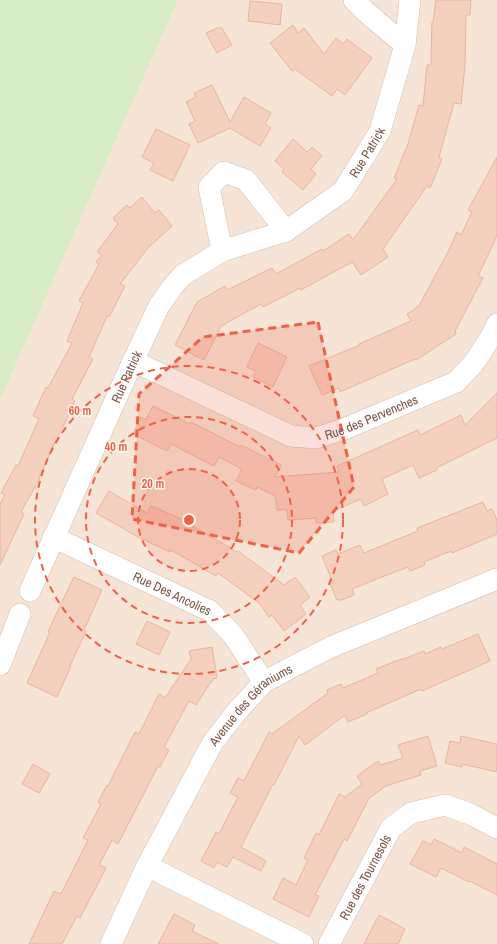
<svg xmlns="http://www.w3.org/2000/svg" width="497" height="944" viewBox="0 0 497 944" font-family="'Archivo Narrow',sans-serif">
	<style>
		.residential { fill: #f6e5d6 }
		.green { fill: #d8edc5 }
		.building { fill: #f5d0be; stroke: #e8b59d }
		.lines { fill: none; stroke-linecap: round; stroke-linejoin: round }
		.minor-casing { stroke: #d3bdaf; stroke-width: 22 }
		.minor { stroke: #fff; stroke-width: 21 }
		.marked { fill: #ed6147; fill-opacity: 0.2; stroke: #ed6147; stroke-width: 3; stroke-dasharray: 8 5; stroke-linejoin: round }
		.ring { fill: none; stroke: #ed6147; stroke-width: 2; stroke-dasharray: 7 5 }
		.labels { text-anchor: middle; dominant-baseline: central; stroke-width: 3; stroke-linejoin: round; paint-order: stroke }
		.street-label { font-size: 13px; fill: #7a584a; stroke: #fff8f0 }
		.centre { fill: #ed6147; stroke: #fff8f0; stroke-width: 2 }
		.ring-label { font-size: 12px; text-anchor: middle; font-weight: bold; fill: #ed6147; stroke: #fff8f0; stroke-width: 3; stroke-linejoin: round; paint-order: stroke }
	</style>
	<rect width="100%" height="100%" fill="#fef4e8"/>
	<!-- residential -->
	<polygon class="residential" points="178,0 497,0 497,944 0,944 0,400"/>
	<!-- green -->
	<polygon class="green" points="0,0 178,0 0,400"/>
	<!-- building -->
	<g class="building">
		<polygon points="436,0 471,0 470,15 466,15 465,66 461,104 454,103 439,157 442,159 430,188 427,186 383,249 388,257 361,275 352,262 301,290 300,288 263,307 261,304 221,326 204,360 175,345 197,302 225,286 227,290 272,268 276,274 322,249 323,251 349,234 353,240 397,179 394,178 408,144 419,105 423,106 427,65 431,65 432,22 433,22"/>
		<polygon points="250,1 282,4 280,25 248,21"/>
		<polygon points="293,25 298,33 304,28 324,54 336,38 343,44 347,39 372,58 345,95 337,89 332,96 295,69 292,71 270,43"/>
		<polygon points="217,28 222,28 232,45 217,53 206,33"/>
		<polygon points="212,85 230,122 244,97 271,113 265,124 271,128 260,146 230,128 198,143 189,124 195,121 186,102 196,97 194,93"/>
		<polygon points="156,129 190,145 173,181 150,170 154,163 142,157"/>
		<polygon points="293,139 307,152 312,147 322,156 311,169 316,174 303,190 282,172 284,169 275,161"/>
		<polygon points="497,157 497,236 478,276 483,278 455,331 456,334 416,360 415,359 340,392 339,388 322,395 309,366 360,345 359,344 411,321 407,314 419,306 449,250 457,232 461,235 472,212 468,210"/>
		<polygon points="142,197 155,213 159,210 172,226 148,248 120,284 125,286 109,317 107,316 89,357 93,359 72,399 75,401 62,429 61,429 39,478 40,478 21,512 24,514 0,565 0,504 5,495 1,493 16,465 18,466 39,419 33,416 46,387 48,388 72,343 67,341 83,303 79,301 99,264 96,262 102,255 97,252 118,224 113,218 127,205 130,208"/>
		<polygon points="258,343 287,357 273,387 253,377 256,371 247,367"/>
		<polygon points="497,393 497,438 436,468 437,470 419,478 413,465 382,479 388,494 364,506 361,499 333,511 334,522 316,523 316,518 288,520 287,510 277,510 275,496 257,487 256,490 236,481 242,469 219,457 214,466 171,444 167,451 133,434 141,417 146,420 153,406 190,424 191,422 240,447 241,445 281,465 275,477 339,472 337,466 418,430 420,435 461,415 465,425"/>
		<polygon points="109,491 147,513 151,506 184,520 184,521 237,552 238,551 284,585 295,577 310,597 300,605 306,614 284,631 272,615 269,617 259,603 218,573 216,576 171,550 170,552 138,537 96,513"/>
		<polygon points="483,502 487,511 492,509 497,520 497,534 452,553 451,551 424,562 425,565 410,571 408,567 387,575 352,589 354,595 342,600 337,600 330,584 333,583 322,556 336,550 338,554 360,545 364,553 418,531 417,528"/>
		<polygon points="74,577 102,590 84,630 86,631 70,666 71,666 57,697 27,683 50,632 48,632 58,610"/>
		<polygon points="147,621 170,632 159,655 136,644"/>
		<polygon points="478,634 490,661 422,691 421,689 366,713 367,714 348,722 345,715 305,745 299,736 274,785 273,784 241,847 266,861 261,871 233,857 227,867 217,862 214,868 201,861 216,832 219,834 238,797 230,793 238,778 244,781 269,732 272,734 328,693 327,690 341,684 343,688 378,673 376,669 401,659 401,660 424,651 425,654 441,647 442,649"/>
		<polygon points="212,647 217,678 213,679 196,705 189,701 164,747 169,750 160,767 158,766 118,844 112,840 99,865 106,868 80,918 77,916 62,944 29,944 54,891 61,894 88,840 83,838 101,804 98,802 107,785 108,786 135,732 139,734 159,694 165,698 191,659 189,651"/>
		<polygon points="428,736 437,766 420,771 421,775 386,786 369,798 347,841 344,839 328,870 315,895 319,896 309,917 273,899 283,878 296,885 308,860 304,858 316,833 319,835 339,794 345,797 362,784 357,776 378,761 381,765 403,758 398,745"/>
		<polygon points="461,736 497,744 497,772 462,764 462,767 445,763 450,741 460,743"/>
		<polygon points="33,764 50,774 39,793 22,784"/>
		<polygon points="434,839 462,853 464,847 497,864 497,895 470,881 469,882 441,868 436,877 410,864 423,841 431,845"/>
		<polygon points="174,914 195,925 192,931 219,944 158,944"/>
		<polygon points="379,915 405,929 398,944 364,944"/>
	</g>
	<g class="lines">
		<defs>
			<g id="minor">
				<polyline points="354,0 366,12 405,45"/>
				<polyline points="222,251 209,187 224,172 246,180 286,231"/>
				<path id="s1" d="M133,361L291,436L316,438L344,429L456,382L474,363L492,335L497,324"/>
				<path id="s2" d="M53,537L210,611L233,635L264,682"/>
				<path id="s3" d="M30,591L133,361L159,306L173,286L183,275L222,251L286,231L343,191L380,131L405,45L410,0"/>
				<polyline points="0,665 20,614"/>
				<polyline points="147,866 303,944"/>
				<path id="s4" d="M111,944L147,866L213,742L239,709L264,682L292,667L331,647L497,579"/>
				<path id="s5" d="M329,944L391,828L411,813L445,805L470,814L497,828"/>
			</g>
		</defs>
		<!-- minor casing -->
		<use href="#minor" class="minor-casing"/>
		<!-- minor -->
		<use href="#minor" class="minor"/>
	</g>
	<!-- marked area -->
	<path class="marked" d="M318,322L354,487L299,553L132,519L139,394L203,337Z"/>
	<!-- distance rings -->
	<circle cx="189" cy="520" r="51" fill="#ed6147" fill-opacity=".12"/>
	<g class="ring">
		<circle cx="189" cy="520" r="51"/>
		<circle cx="189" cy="520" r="103"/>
		<circle cx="189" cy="520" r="154"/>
	</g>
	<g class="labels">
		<!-- street labels -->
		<g class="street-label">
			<text stroke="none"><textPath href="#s3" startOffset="580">Rue Patrick</textPath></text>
			<text stroke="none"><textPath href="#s3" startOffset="235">Rue Patrick</textPath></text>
			<text stroke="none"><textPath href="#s1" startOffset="259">Rue des Pervenches</textPath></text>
			<text stroke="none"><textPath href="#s2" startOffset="132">Rue Des Ancolies</textPath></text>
			<text stroke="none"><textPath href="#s4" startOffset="280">Avenue des Géraniums</textPath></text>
			<text stroke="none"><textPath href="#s5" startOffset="76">Rue des Tournesols</textPath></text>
		</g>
	</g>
	<circle cx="189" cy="520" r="6" class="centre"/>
	<g class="ring-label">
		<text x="80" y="415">60 m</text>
		<text x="116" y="451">40 m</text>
		<text x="153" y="488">20 m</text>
	</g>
</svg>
